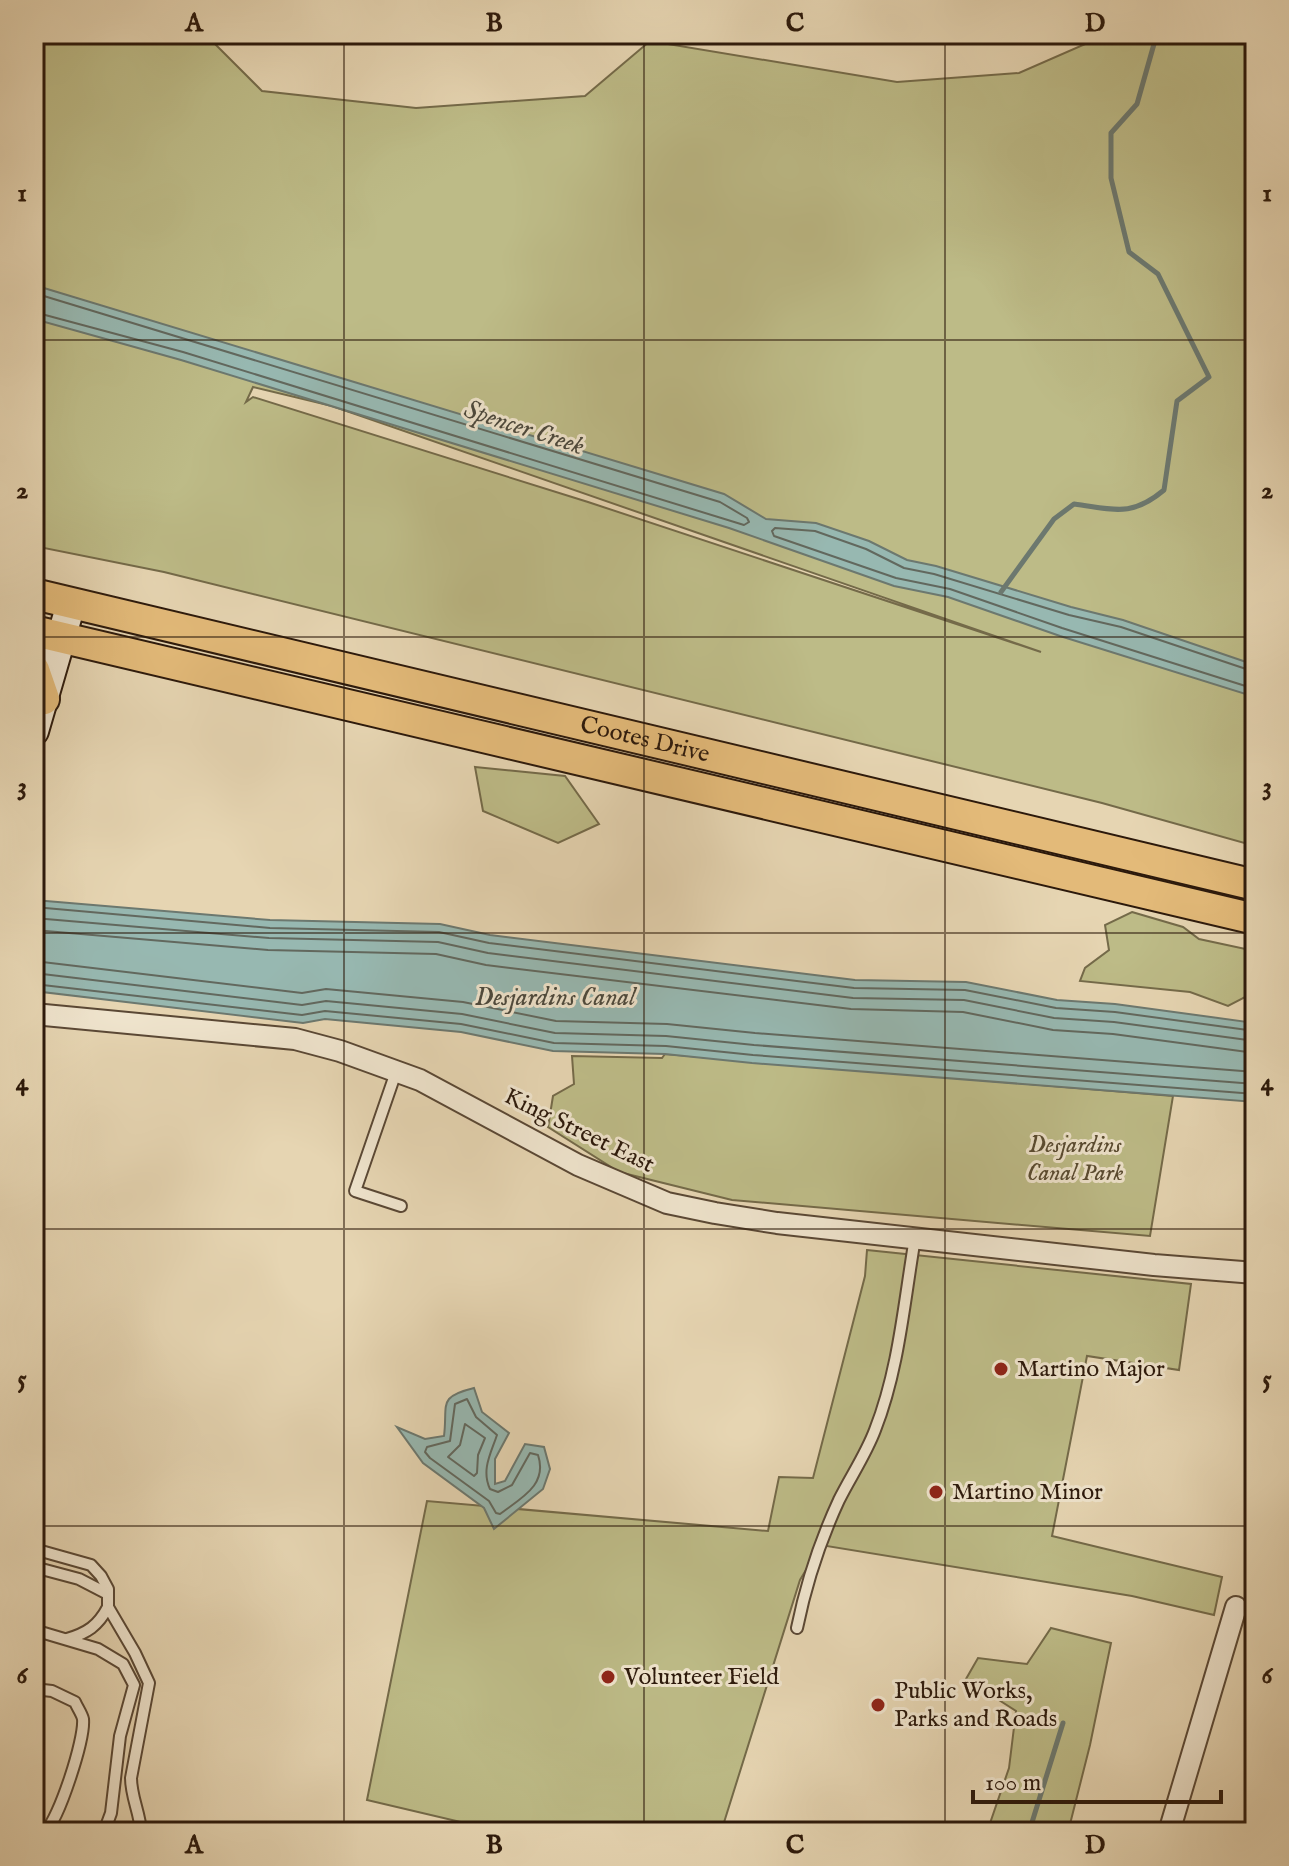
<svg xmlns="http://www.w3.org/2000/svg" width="1289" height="1866" viewBox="0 0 1289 1866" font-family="'IM FELL English',serif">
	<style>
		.green { fill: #bdbb87; stroke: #746a49; stroke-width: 2; fill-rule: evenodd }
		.water { fill: #97b8b1; stroke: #6c786f; stroke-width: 2 }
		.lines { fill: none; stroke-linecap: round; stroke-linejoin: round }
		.shore { stroke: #62685e; stroke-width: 2 }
		.stream { stroke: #6c786f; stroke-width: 5 }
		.service-casing { stroke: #5a4835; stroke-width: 14 }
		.minor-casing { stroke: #5a4835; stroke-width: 24 }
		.secondary-casing { stroke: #2c190b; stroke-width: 32 }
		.primary-casing { stroke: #2c190b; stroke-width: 34 }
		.service { stroke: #efe4cd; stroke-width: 10 }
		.minor { stroke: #efe4cd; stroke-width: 20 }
		.secondary { stroke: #efe4cd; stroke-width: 28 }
		.primary { stroke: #e3ba79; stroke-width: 30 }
		.grid { fill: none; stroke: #2c190b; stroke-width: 2; stroke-opacity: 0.55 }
		.poi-dot { fill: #8f2418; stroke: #efe4cd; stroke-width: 3 }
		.labels { text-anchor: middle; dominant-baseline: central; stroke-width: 6; stroke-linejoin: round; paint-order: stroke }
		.street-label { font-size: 24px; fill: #2c190b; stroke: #efe4cd }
		.park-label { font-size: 24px; font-style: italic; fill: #584a30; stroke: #efe4cd }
		.poi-label { font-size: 24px; fill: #2c190b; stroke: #efe4cd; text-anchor: start }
		.water-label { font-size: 26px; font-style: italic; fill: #4c493d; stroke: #efe4cd }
		.neatline { fill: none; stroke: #2c190b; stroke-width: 3 }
		.grid-label { font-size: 26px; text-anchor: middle; font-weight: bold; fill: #2c190b }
	</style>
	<rect width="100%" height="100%" fill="#e6d5b2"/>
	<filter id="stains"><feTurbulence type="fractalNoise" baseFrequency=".0025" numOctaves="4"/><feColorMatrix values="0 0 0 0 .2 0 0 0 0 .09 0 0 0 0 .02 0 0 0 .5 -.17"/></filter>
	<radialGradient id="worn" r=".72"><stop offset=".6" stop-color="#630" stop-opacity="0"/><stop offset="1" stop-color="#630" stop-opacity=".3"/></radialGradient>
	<!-- green -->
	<g class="green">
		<path d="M34,34H205L262,91L416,108L585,96L650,41L897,82L1019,73L1108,34H1255V846L1102,803L164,572L34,546ZM253,387L332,406L1041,652L588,502L253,397L246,402Z"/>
		<polygon points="475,767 565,776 599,824 558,843 483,811"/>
		<polygon points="1132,912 1183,927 1199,939 1255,951 1255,992 1228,1006 1190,992 1080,981 1085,968 1109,950 1105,925"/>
		<polygon points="665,1054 1173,1096 1150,1236 732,1200 619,1172 548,1127 553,1096 574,1084 572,1056 662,1058"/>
		<polygon points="867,1250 1191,1284 1179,1370 1087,1356 1052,1536 1222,1577 1214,1615 1132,1596 821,1545 800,1580 721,1832 503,1832 367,1800 427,1501 768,1531 779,1477 813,1478 865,1276"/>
		<polygon points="1051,1628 1111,1643 1090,1745 1068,1832 987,1832 1009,1768 1016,1711 966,1679 978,1658 1027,1664"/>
	</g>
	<!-- water -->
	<g class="water">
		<polygon points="34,285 724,494 766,519 816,523 869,541 907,560 936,566 1071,607 1123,620 1255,665 1255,697 1060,636 948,597 894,586 729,528 181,360 34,319"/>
		<polygon points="34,900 270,920 440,924 490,935 855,980 966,982 1057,1000 1115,1004 1255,1023 1255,1102 752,1063 665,1054 553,1051 461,1032 325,1019 303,1023 34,991"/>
		<path d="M474,1388L482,1412L509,1433L495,1459V1484L505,1481L525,1444L544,1447L550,1469L543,1489L494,1529L484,1508L423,1463L397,1427L425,1439L444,1436C448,1404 437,1397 474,1388Z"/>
	</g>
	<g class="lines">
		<!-- shore -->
		<g class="shore">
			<polyline points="34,293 720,502 747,518 749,522 744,525 183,352 34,312"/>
			<polyline points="1255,672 1121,627 1069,615 934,574 904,568 866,549 815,531 775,528 772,531 774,536 896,578 950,589 1062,628 1255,689"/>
			<polyline points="34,907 270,928 439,932 489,943 854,988 965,990 1056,1008 1115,1012 1255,1031"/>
			<polyline points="34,918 269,938 438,942 488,953 853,998 964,1000 1054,1018 1114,1022 1255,1041"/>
			<polyline points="34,930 268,950 436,954 486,965 851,1009 963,1012 1053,1030 1113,1034 1255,1053"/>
			<polyline points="34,961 302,993 326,989 463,1002 556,1021 667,1024 755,1033 1255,1072"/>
			<polyline points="34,973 302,1005 326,1001 462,1014 555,1033 666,1036 754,1045 1255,1084"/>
			<polyline points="34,984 302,1015 325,1011 461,1024 554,1043 666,1046 753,1055 1255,1094"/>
			<path d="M467,1399L476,1417L497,1435C491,1453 481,1470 490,1489L498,1492L512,1485L530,1453L538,1455C548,1485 521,1498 500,1514L496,1513L489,1501L430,1458L425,1452L427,1447L450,1441L455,1404Z"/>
			<polygon points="465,1424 485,1438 478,1455 477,1473 474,1476 448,1457 460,1445"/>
		</g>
		<!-- stream -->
		<g class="stream">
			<path d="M1001,592L1054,519L1074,504C1113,509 1131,518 1164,490L1177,401L1209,377L1158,274L1129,252L1111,178V133L1137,104L1154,44L1162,34"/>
			<polyline points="1029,1832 1063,1723"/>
		</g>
		<defs>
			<g id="service">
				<polyline points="396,1072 355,1191 401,1206"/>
				<path d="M34,1549L91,1565L101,1576L108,1589V1607L135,1653L149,1683L131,1778C131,1797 140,1813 141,1832"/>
				<polyline points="34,1567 79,1579 108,1594"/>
				<path d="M797,1628C806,1584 820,1541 839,1500C851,1476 866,1454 875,1430C899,1369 904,1302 915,1238"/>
				<polyline points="34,1630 98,1649 123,1664 134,1685 120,1736 111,1813 104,1832"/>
				<path d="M67,1639C87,1633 98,1626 108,1607"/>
				<path d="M34,1689L52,1691L75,1702C77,1707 82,1714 83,1719C85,1739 59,1819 45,1832"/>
			</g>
			<g id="minor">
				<polyline points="34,1014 295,1039 340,1051 420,1080 578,1165 667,1203 715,1213 777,1223 1154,1265 1255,1273"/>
				<polyline points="1169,1832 1236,1607"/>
			</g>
			<polyline id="secondary" points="34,731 71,604"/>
			<g id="primary">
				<path id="s1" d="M34,594L1255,885"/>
				<polyline points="34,631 1255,919"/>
				<polyline points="34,670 44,699"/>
			</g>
		</defs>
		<!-- service casing -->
		<use href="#service" class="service-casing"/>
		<!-- minor casing -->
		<use href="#minor" class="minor-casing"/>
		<!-- secondary casing -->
		<use href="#secondary" class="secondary-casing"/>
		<!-- primary casing -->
		<use href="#primary" class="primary-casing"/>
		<!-- service -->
		<use href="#service" class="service"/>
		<!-- minor -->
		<use href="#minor" class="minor"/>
		<!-- secondary -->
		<use href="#secondary" class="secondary"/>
		<!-- primary -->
		<use href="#primary" class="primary"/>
	</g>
	<!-- grid -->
	<path class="grid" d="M344,34V1832M644,34V1832M945,34V1832M34,340H1255M34,637H1255M34,933H1255M34,1229H1255M34,1526H1255"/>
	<!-- markers -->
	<g class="poi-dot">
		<circle cx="1001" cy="1369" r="8"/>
		<circle cx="936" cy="1492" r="8"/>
		<circle cx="608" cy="1677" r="8"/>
		<circle cx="878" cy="1705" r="8"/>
	</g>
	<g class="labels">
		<!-- street labels -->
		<g class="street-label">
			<text stroke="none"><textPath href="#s1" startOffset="628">Cootes Drive</textPath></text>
			<text transform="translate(579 1131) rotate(26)">King Street East</text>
		</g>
		<!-- park labels -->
		<g class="park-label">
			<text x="1075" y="1145">Desjardins<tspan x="1075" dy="28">Canal Park</tspan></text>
		</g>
		<!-- poi labels -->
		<g class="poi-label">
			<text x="1017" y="1369">Martino Major</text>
			<text x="952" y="1492">Martino Minor</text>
			<text x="624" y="1677">Volunteer Field</text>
			<text x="894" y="1691">Public Works,<tspan x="894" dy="28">Parks and Roads</tspan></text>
		</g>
		<!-- water labels -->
		<g class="water-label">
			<text transform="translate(524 428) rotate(18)">Spencer Creek</text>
			<text x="555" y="997">Desjardins Canal</text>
		</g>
	</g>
	<!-- margin -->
	<rect width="1289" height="1866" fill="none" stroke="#e6d5b2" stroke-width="88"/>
	<!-- scale -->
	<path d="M973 1790v12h248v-12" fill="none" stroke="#2c190b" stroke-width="4"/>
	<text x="985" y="1790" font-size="24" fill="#2c190b" stroke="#efe4cd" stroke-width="6" paint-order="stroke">100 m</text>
	<rect x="44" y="44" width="1201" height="1778" class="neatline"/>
	<g class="grid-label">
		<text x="194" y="31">A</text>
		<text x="494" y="31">B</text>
		<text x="795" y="31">C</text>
		<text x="1095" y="31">D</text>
		<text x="22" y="201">1</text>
		<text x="1267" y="201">1</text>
		<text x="22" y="498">2</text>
		<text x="1267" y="498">2</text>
		<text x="22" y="794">3</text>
		<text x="1267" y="794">3</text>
		<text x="22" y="1090">4</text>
		<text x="1267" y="1090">4</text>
		<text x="22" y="1387">5</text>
		<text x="1267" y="1387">5</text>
		<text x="22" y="1683">6</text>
		<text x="1267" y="1683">6</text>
		<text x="194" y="1853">A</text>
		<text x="494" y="1853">B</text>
		<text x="795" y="1853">C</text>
		<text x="1095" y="1853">D</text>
	</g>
	<rect width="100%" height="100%" filter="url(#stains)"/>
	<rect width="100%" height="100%" fill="url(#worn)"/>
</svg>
